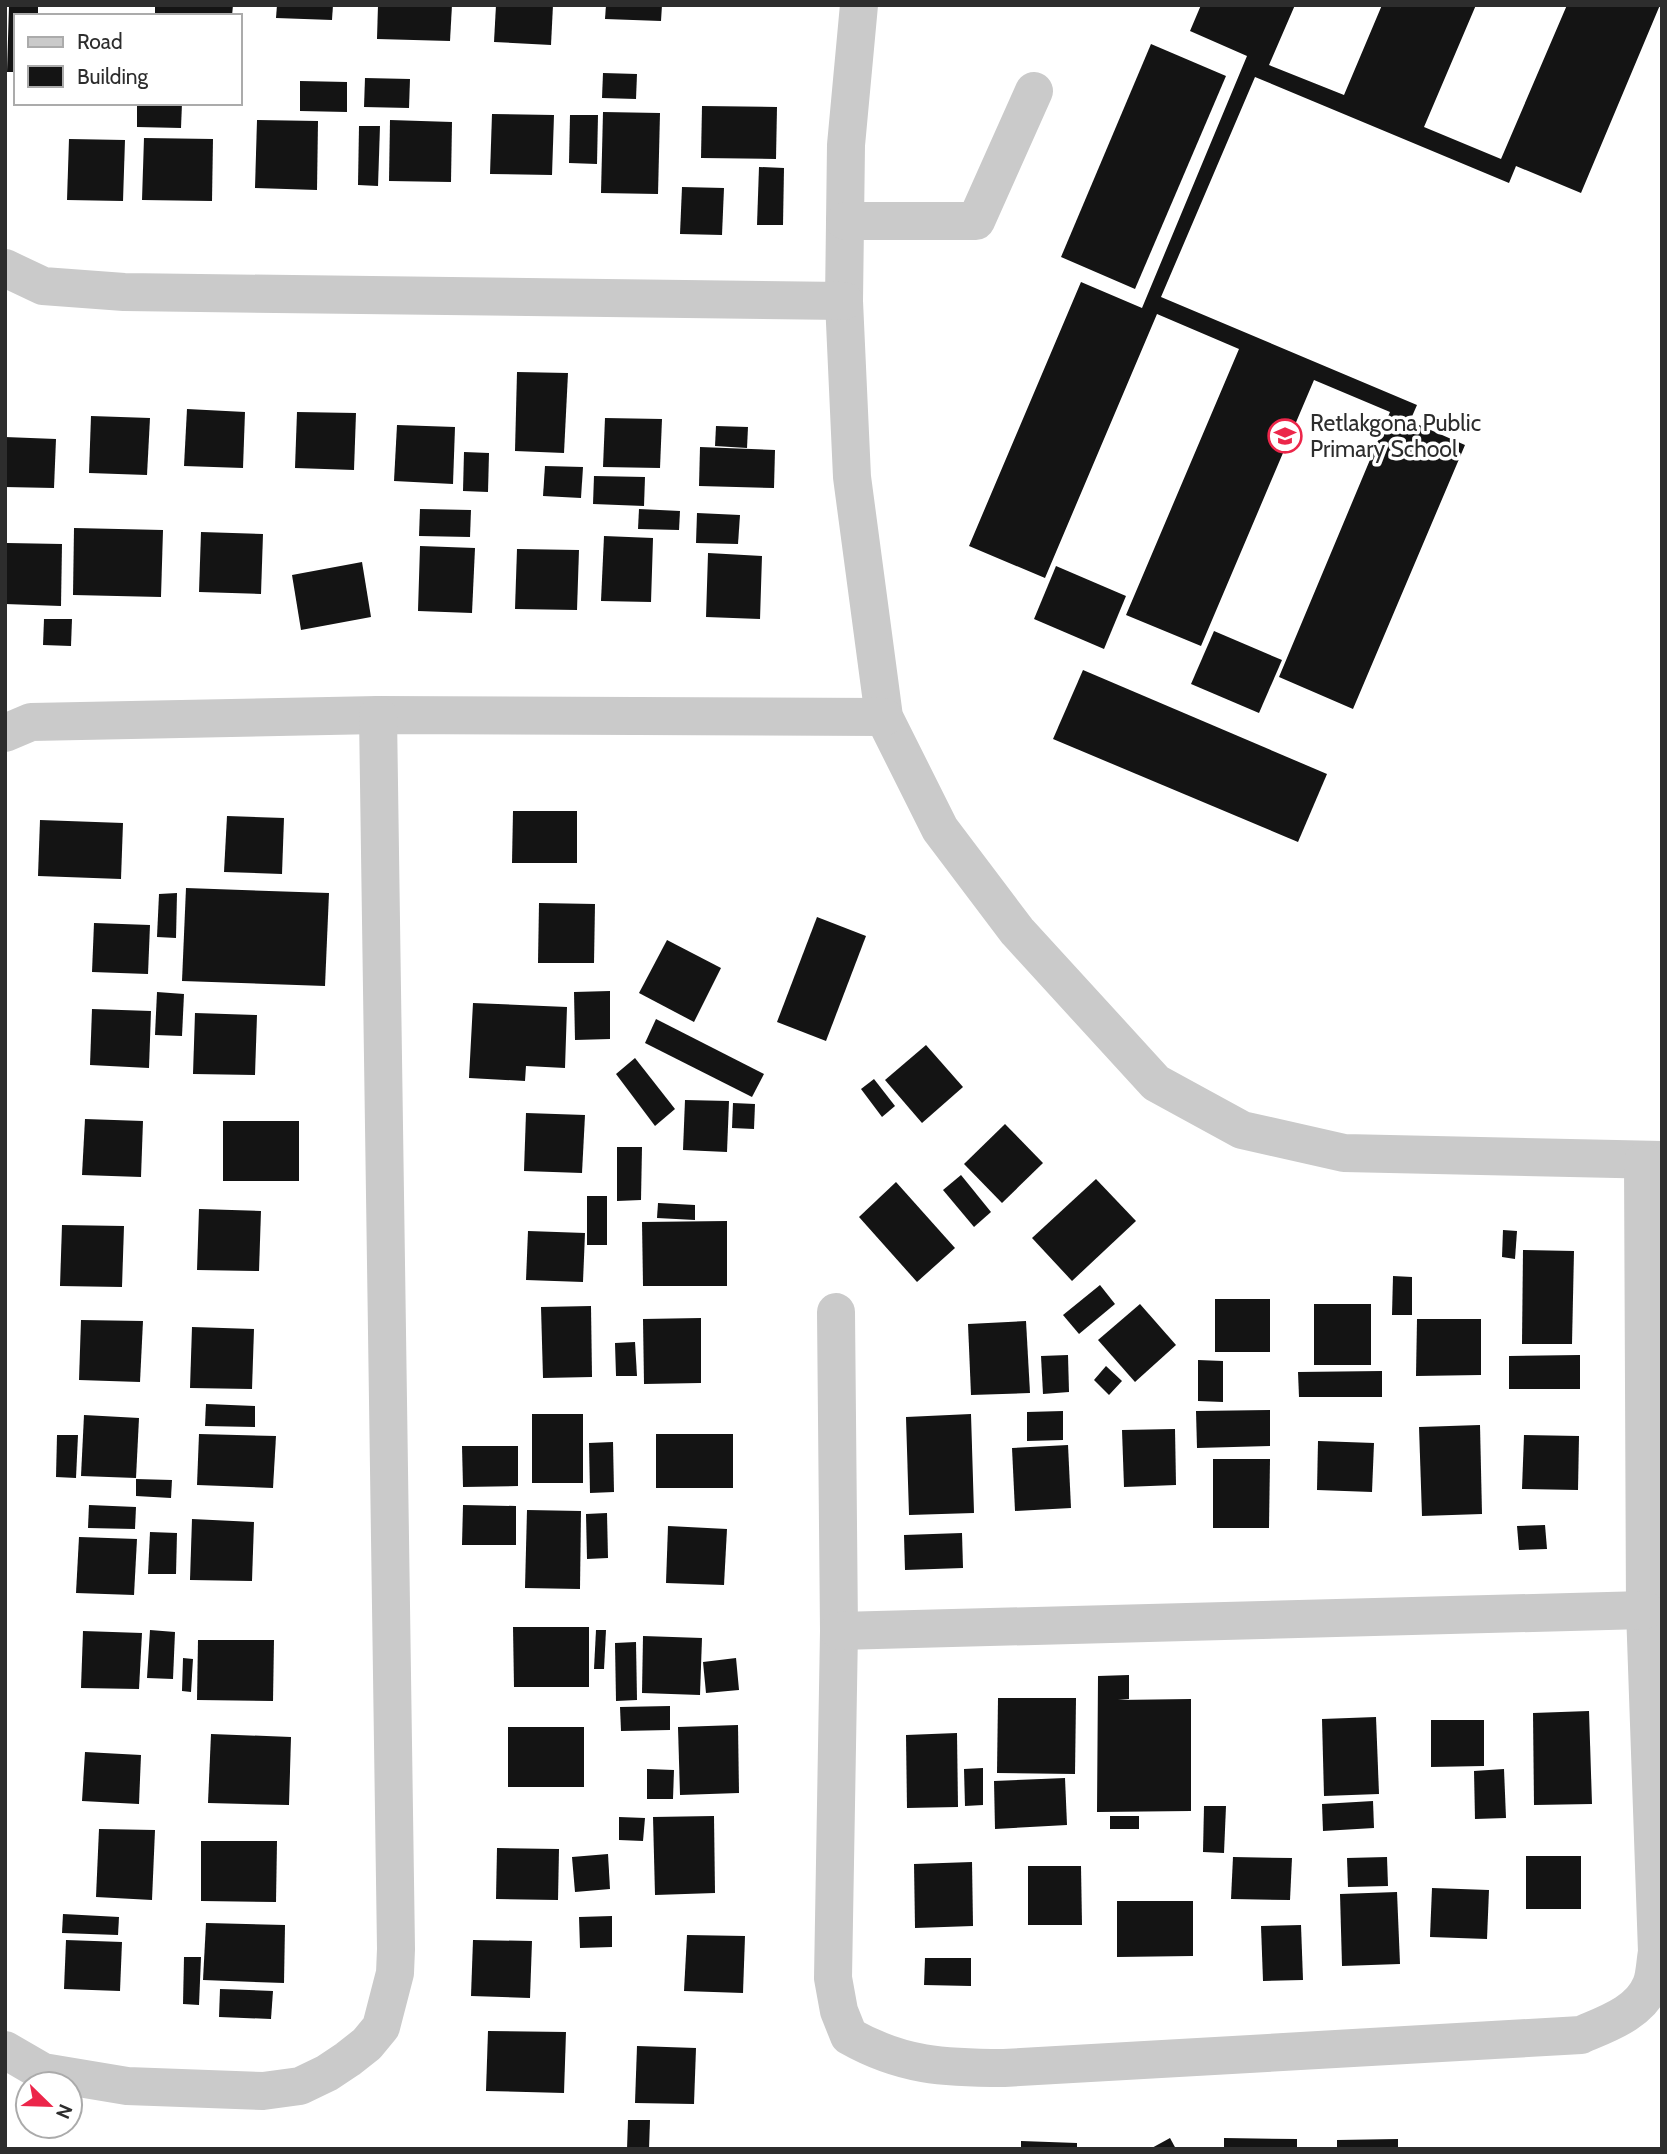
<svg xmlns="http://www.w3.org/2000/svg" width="1667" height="2154" viewBox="0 0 1667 2154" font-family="Cabin,sans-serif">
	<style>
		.building { fill: #141414 }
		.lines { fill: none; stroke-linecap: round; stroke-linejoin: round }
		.minor { stroke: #cacaca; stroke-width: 38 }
		.labels { text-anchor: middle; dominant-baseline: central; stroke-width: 7; stroke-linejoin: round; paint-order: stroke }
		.poi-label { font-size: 23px; fill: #2d2d2d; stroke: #fff; text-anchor: start }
	</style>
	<rect width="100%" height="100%" fill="#fff"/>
	<!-- building -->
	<g class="building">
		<polygon points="155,5 233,5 232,16 155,16"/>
		<polygon points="277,5 333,5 332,20 276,18"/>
		<polygon points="378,5 452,5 450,41 377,39"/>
		<polygon points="496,5 553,5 551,45 494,42"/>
		<polygon points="606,5 662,5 661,21 605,19"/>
		<polygon points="1201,5 1295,5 1269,65 1344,95 1382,5 1476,5 1424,127 1501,159 1567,5 1660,5 1581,193 1516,166 1509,183 1255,77 1161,297 1417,405 1410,421 1465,445 1353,709 1279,677 1390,412 1314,380 1201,646 1126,615 1239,349 1157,314 1045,578 969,546 1081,282 1142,308 1247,56 1190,31"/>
		<polygon points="9,6 38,6 38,16 16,16 16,72 7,72"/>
		<polygon points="1151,44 1226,76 1135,289 1061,257"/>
		<polygon points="603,73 637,74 636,99 602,98"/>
		<polygon points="365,78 410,79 409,108 364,107"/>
		<polygon points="300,81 347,82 347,112 300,111"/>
		<polygon points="137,103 182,103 181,128 137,127"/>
		<polygon points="702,106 777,107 776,159 701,158"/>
		<polygon points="603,112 660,113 658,194 601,193"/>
		<polygon points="492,114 554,115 552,175 490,174"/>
		<polygon points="570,115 598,115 597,164 569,163"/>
		<polygon points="257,120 318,121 317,190 255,188"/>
		<polygon points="390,120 452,122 451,182 389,181"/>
		<polygon points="359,126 380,126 378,186 358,185"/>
		<polygon points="144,138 213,139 212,201 142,200"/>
		<polygon points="69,139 125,140 123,201 67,200"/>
		<polygon points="759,167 784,168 783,225 757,225"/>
		<polygon points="682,187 724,188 722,235 680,234"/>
		<polygon points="517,372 568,373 564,453 515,451"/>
		<polygon points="187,409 245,412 243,468 184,466"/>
		<polygon points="297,412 356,413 354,470 295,468"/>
		<polygon points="91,416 150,418 147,475 89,473"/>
		<polygon points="605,418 662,419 660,468 603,467"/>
		<polygon points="397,425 455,427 453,484 394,481"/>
		<polygon points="716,426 748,427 747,448 715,446"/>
		<polygon points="5,437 56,439 54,488 5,487"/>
		<polygon points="700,447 775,450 774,488 699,486"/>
		<polygon points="464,452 489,453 488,492 463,491"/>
		<polygon points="545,466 583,467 581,498 543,496"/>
		<polygon points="594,476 645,477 644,506 593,504"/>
		<polygon points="420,509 471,510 470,537 419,536"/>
		<polygon points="639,509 680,511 679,530 638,529"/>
		<polygon points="697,513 740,515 738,544 696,543"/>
		<polygon points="74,528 163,530 161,597 73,595"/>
		<polygon points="201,532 263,534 261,594 199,592"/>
		<polygon points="604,536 653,538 651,602 601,601"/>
		<polygon points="7,543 62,544 61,606 5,604"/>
		<polygon points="420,546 475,548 472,613 418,611"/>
		<polygon points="517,549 579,550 577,610 515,609"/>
		<polygon points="708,553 762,556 760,619 706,617"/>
		<polygon points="362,562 371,617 301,630 292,575"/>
		<polygon points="1056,566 1126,596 1104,649 1034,619"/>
		<polygon points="44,619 72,619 71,646 43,645"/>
		<polygon points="1214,631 1282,660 1259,713 1191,684"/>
		<polygon points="1083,670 1327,774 1298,842 1053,739"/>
		<polygon points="513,811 577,811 577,863 512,863"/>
		<polygon points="227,816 284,818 282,874 224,872"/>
		<polygon points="40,820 123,823 121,879 38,876"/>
		<polygon points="186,888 329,893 325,986 182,981"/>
		<polygon points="177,893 176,938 157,937 159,894"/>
		<polygon points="539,903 595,904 594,963 538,963"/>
		<polygon points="817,917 866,936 826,1041 777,1022"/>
		<polygon points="94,923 150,925 148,974 92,972"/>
		<polygon points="667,940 721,968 694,1022 639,993"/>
		<polygon points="610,991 610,1039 575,1040 574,992"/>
		<polygon points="157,992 184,994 182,1036 155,1035"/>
		<polygon points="473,1003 567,1007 565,1068 526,1066 525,1081 469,1078"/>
		<polygon points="92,1009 151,1011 149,1068 90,1065"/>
		<polygon points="195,1013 257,1015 255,1075 193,1074"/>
		<polygon points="656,1019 764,1074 752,1097 645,1043"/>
		<polygon points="926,1045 963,1087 922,1123 885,1080"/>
		<polygon points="635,1058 675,1109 655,1126 616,1074"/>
		<polygon points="874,1079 895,1106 882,1117 861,1089"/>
		<polygon points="685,1100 729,1101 727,1152 683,1150"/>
		<polygon points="733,1103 755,1104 754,1129 732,1128"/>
		<polygon points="526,1113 585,1115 582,1173 524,1171"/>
		<polygon points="85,1119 143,1121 141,1177 82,1175"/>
		<rect x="223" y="1121" width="76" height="60"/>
		<polygon points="1005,1124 1043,1163 1002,1203 964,1164"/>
		<polygon points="617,1147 642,1147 641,1200 617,1201"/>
		<polygon points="961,1175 991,1212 974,1227 943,1190"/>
		<polygon points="1096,1179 1136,1221 1072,1281 1032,1238"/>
		<polygon points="896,1182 955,1248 917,1282 859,1217"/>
		<rect x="587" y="1196" width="20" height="49"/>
		<polygon points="658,1203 695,1205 695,1220 657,1218"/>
		<polygon points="199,1209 261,1211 259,1271 197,1270"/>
		<polygon points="727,1221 727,1286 643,1286 642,1222"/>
		<polygon points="62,1225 124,1226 122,1287 60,1286"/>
		<polygon points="1503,1230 1517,1231 1515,1259 1502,1257"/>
		<polygon points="528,1231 585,1233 583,1282 526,1280"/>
		<polygon points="1523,1250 1574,1251 1572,1344 1522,1344"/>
		<polygon points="1393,1276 1412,1277 1412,1315 1392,1315"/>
		<polygon points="1100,1285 1115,1304 1079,1334 1063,1315"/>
		<rect x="1215" y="1299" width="55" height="53"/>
		<polygon points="1140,1304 1176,1345 1135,1382 1098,1340"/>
		<rect x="1314" y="1304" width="57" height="61"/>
		<polygon points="591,1306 592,1377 543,1378 541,1307"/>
		<polygon points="701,1318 701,1383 644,1384 643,1319"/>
		<polygon points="1417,1319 1481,1319 1481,1375 1416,1376"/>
		<polygon points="81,1320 143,1321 140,1382 79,1380"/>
		<polygon points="1026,1321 1030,1393 971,1395 968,1324"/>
		<polygon points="192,1327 254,1329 252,1389 190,1388"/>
		<polygon points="635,1342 637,1376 616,1376 615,1343"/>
		<polygon points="1068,1355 1069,1392 1043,1394 1041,1356"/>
		<polygon points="1580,1355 1580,1389 1509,1389 1509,1356"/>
		<polygon points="1198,1360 1223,1361 1223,1402 1198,1401"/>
		<polygon points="1106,1366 1122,1381 1109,1395 1094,1380"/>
		<polygon points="1382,1371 1382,1397 1299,1397 1298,1372"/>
		<polygon points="206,1404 255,1406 255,1427 205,1426"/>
		<polygon points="1270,1410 1270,1446 1197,1448 1196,1411"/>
		<polygon points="1063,1411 1063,1440 1027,1441 1027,1412"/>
		<rect x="532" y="1414" width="51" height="69"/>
		<polygon points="971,1414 974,1513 909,1515 906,1417"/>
		<polygon points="84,1415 139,1418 136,1478 81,1476"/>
		<polygon points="1480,1425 1482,1514 1422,1516 1419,1427"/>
		<polygon points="1175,1429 1176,1485 1124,1487 1122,1430"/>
		<polygon points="199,1434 276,1436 273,1488 197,1485"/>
		<rect x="656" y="1434" width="77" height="54"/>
		<polygon points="57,1435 78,1435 76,1478 56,1477"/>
		<polygon points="1524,1435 1579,1436 1578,1490 1522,1489"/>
		<polygon points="1318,1441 1374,1443 1372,1492 1317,1490"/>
		<polygon points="613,1442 614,1492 590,1493 589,1443"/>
		<polygon points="1068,1445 1071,1508 1015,1511 1012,1448"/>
		<polygon points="462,1446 518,1446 518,1486 463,1487"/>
		<polygon points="1213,1459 1270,1459 1269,1528 1213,1528"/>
		<polygon points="136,1479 172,1480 171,1498 136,1496"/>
		<polygon points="89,1505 136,1507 135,1529 88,1528"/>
		<polygon points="463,1505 516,1506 516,1545 462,1545"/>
		<polygon points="527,1510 581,1511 580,1589 525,1588"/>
		<polygon points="607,1513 608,1558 587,1559 586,1514"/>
		<polygon points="192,1519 254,1522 252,1581 190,1580"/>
		<polygon points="1545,1525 1547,1549 1519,1550 1517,1526"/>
		<polygon points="668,1526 727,1529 724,1585 666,1583"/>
		<polygon points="150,1532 177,1533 176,1574 148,1574"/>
		<polygon points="962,1533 963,1568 905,1570 904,1535"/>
		<polygon points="79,1537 137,1539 134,1595 76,1593"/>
		<polygon points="513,1627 589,1627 589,1687 514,1687"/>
		<polygon points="150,1630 175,1632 173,1679 147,1678"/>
		<polygon points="596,1630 606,1630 604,1669 594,1669"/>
		<polygon points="83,1631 142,1633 139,1689 81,1688"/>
		<polygon points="643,1636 702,1638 700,1695 642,1693"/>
		<polygon points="198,1640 274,1640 273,1701 197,1700"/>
		<polygon points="636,1642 637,1700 616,1701 615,1643"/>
		<polygon points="183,1658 193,1659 191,1692 182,1691"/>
		<polygon points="736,1658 739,1690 706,1693 703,1662"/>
		<polygon points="1129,1675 1129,1699 1118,1700 1191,1699 1191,1811 1097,1812 1098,1676"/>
		<polygon points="998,1698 1076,1698 1075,1774 997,1773"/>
		<polygon points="670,1706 670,1730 621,1731 620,1707"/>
		<polygon points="1589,1711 1592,1804 1534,1805 1533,1713"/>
		<polygon points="1376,1717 1379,1794 1324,1796 1322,1719"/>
		<polygon points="1431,1720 1484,1720 1484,1766 1431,1767"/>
		<polygon points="738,1725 739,1793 680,1795 678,1727"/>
		<rect x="508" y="1727" width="76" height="60"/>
		<polygon points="957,1733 958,1807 907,1808 906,1735"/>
		<polygon points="211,1734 291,1737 289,1805 208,1803"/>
		<polygon points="85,1752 141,1755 139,1804 82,1801"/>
		<polygon points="983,1768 983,1805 965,1806 964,1769"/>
		<polygon points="647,1769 674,1770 673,1799 647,1799"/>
		<polygon points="1504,1769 1506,1818 1475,1819 1474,1771"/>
		<polygon points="1065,1778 1067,1825 995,1829 994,1781"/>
		<polygon points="1373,1801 1374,1828 1323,1831 1322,1804"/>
		<polygon points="1204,1806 1226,1806 1224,1853 1203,1852"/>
		<polygon points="714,1816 715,1893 655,1895 653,1817"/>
		<rect x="1110" y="1816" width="29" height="13"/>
		<polygon points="619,1817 645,1818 643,1841 619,1840"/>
		<polygon points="99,1829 155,1830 152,1900 96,1897"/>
		<polygon points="201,1841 277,1841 276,1902 201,1901"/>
		<polygon points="497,1848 559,1849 558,1900 496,1899"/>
		<polygon points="608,1854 610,1889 575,1892 572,1857"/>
		<rect x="1526" y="1856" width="55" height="53"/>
		<polygon points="1233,1857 1292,1858 1290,1900 1231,1899"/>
		<polygon points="1387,1857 1388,1886 1348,1887 1347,1858"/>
		<polygon points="972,1862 973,1926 915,1928 914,1864"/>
		<polygon points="1028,1866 1081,1866 1082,1925 1028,1925"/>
		<polygon points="1432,1888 1489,1890 1487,1939 1430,1937"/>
		<polygon points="1397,1892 1400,1964 1342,1966 1340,1894"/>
		<polygon points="1117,1901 1193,1901 1193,1956 1117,1957"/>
		<polygon points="63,1914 119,1917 118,1935 62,1933"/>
		<polygon points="612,1916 612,1947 580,1948 579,1917"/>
		<polygon points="206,1923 285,1925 284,1983 203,1980"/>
		<polygon points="1301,1925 1303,1980 1263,1981 1261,1926"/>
		<polygon points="687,1935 745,1936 743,1993 684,1991"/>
		<polygon points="66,1940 122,1942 120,1991 64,1989"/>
		<polygon points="473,1940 532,1941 530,1998 471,1996"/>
		<polygon points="184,1957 201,1957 199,2005 183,2004"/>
		<polygon points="925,1958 971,1958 971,1986 924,1985"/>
		<polygon points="220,1989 273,1991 271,2019 219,2017"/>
		<polygon points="488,2031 566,2032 564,2093 486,2091"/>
		<polygon points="637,2046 696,2048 694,2104 635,2103"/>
		<polygon points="628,2120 650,2120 649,2149 627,2149"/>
		<polygon points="1170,2138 1176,2149 1150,2149"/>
		<polygon points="1224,2138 1297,2139 1297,2149 1224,2149"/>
		<polygon points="1398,2139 1398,2149 1337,2149 1337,2140"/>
		<polygon points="1021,2141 1077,2143 1077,2149 1021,2149"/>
	</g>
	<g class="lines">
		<!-- minor -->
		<g class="minor">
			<polyline points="859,5 846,145 844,301 852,477 884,717 940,829 1017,931 1156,1083 1242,1130 1344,1153 1662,1160"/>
			<polyline points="845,221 976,221 1034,91"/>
			<polyline points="5,268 43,286 124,292 844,301"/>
			<polyline points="5,733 31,722 378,715 884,717"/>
			<path d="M836,1312L839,1631L833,1978L839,2011L849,2036C902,2066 944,2068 1004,2068L1581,2035C1606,2024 1640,2013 1651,1985C1655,1976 1655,1962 1657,1952L1645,1610L1643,1161"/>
			<polyline points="839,1631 1645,1610"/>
			<polyline points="5,2050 43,2072 127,2086 263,2091 300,2086 327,2073 348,2059 367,2044 381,2027 395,1973 396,1949 378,715"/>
		</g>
	</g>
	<!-- icons -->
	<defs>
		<symbol id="school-ring" viewBox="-11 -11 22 22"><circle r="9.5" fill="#fff" stroke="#ec264a" stroke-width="1.5"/><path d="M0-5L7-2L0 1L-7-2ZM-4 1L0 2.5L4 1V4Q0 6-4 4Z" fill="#ec264a"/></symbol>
	</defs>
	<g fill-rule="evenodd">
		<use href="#school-ring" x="1266" y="417" width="38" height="38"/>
	</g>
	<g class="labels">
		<!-- poi labels -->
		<g class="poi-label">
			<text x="1310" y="423">Retlakgona Public<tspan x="1310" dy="26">Primary School</tspan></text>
		</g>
	</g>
	<!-- border -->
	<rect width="1667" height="2154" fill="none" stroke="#2d2d2d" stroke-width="14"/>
	<!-- legend -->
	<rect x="14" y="14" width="228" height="91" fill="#ffffff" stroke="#ababab" stroke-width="2"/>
	<rect x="28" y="37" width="35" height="10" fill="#cacaca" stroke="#ababab" stroke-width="2"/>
	<text x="77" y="49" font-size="21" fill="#2d2d2d">Road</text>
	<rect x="28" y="66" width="35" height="21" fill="#141414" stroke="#ababab" stroke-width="2"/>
	<text x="77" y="84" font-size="21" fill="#2d2d2d">Building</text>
	<!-- north arrow -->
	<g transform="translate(49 2105) rotate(113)"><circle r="33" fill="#ffffff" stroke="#ababab" stroke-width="2"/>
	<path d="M0-5L12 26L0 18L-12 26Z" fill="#ec264a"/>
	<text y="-10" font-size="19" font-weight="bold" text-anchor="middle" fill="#2d2d2d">N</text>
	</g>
</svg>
